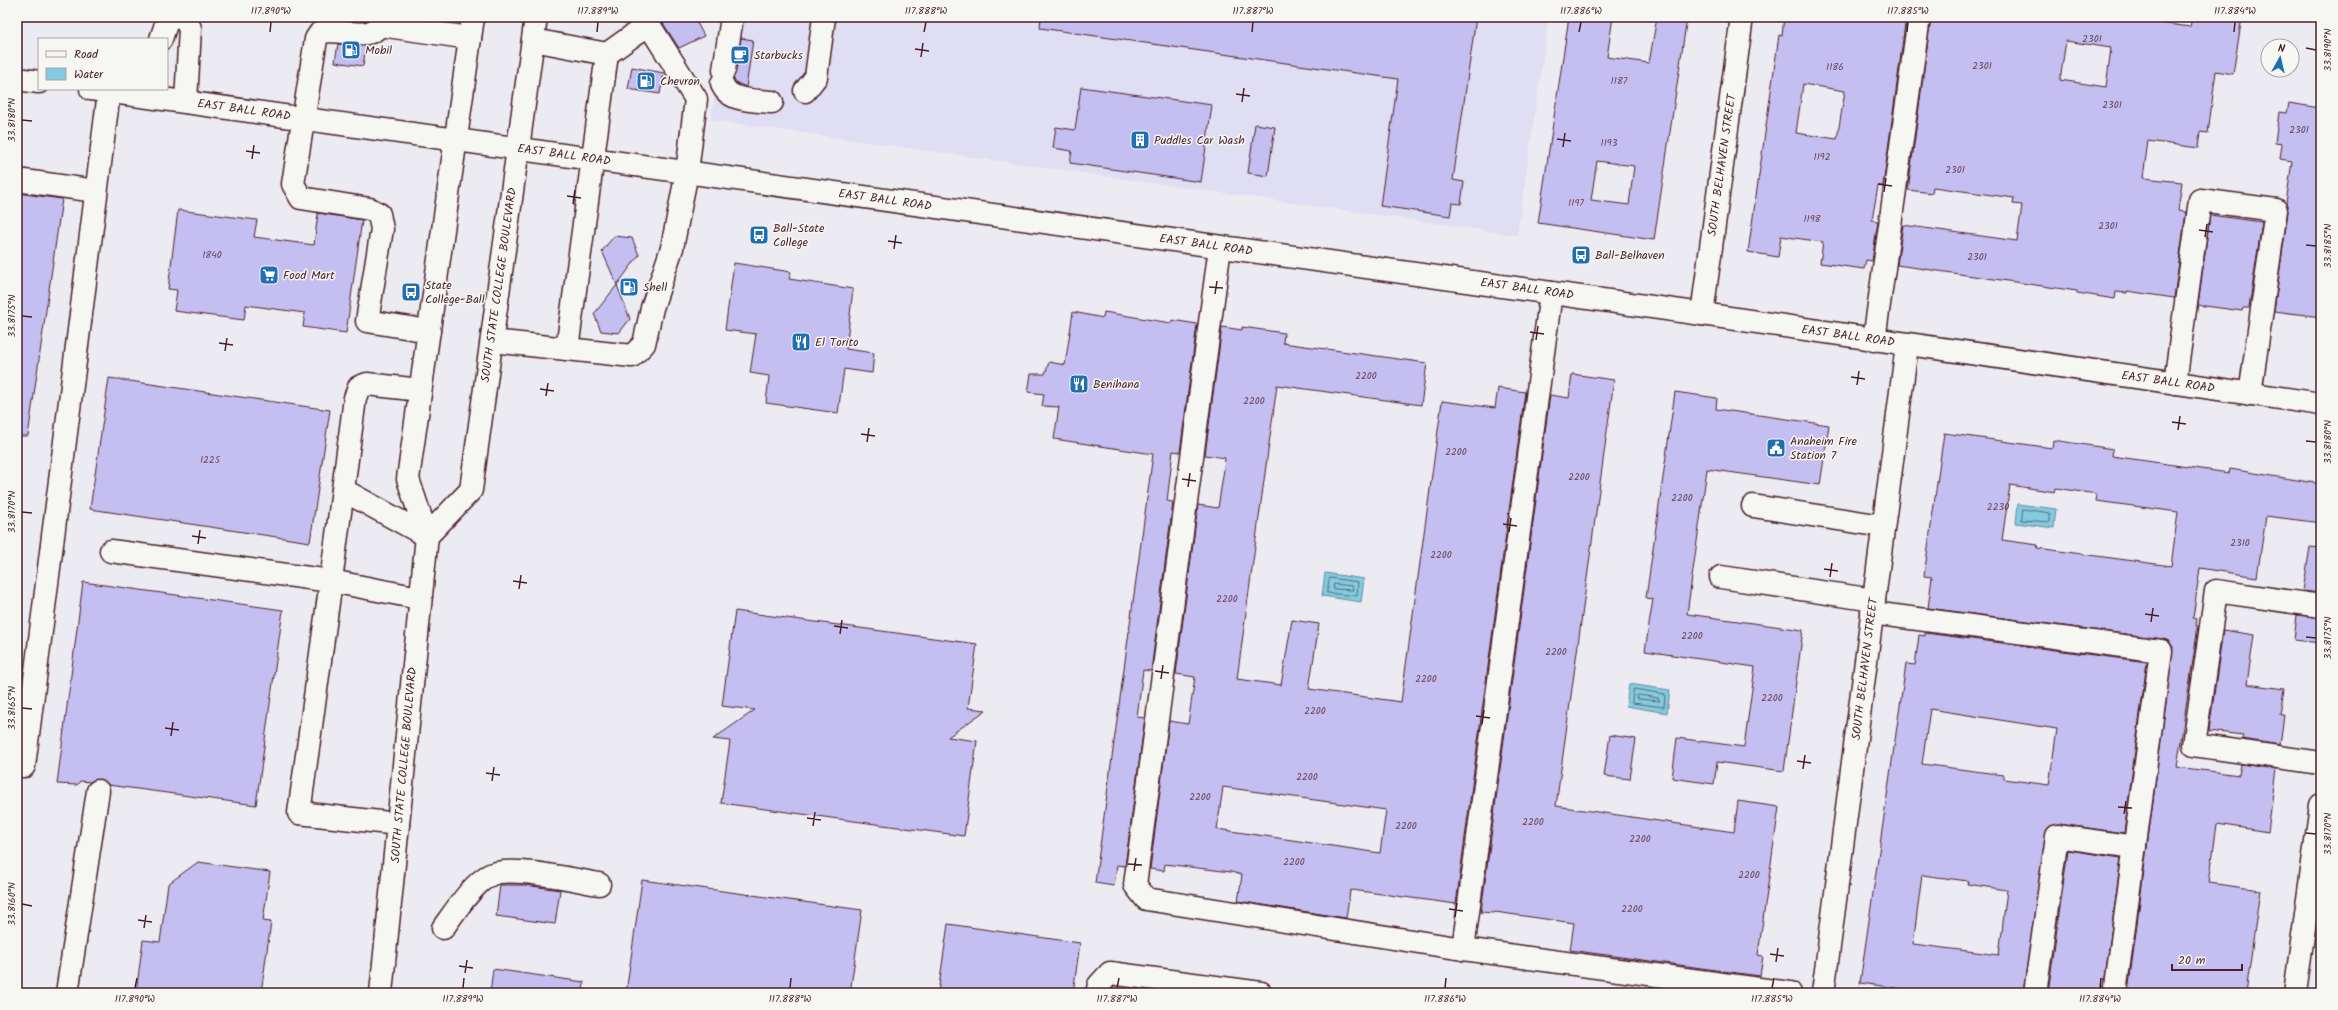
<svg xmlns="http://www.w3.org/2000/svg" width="2338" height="1010" viewBox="0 0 2338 1010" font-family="Kalam,sans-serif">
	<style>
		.built { fill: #e0def2 }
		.water { fill: #81cce1; stroke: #6b8798 }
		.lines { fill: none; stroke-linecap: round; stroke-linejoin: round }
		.shore { stroke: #606474; stroke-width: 1 }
		.building { fill: #c5bff1; stroke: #4a1f2b; fill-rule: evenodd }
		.minor-casing { stroke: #4a1f2b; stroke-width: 25 }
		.major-casing { stroke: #4a1f2b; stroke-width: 25 }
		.minor { stroke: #f6f6f2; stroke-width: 22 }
		.major { stroke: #f6f6f2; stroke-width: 22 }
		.ticks { fill: none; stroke: #4a1f2b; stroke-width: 1.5 }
		.labels { text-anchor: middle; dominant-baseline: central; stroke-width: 3; stroke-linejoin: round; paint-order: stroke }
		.number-label { font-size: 10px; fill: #69475c }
		.poi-label { font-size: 12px; fill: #4a1f2b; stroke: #f6f6f2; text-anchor: start }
		.street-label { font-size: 12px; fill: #4a1f2b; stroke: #f6f6f2 }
		.neatline { fill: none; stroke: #4a1f2b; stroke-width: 1.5 }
		.ticks-label { font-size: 10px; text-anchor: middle; fill: #4a1f2b }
	</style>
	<rect width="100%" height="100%" fill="#ecebf2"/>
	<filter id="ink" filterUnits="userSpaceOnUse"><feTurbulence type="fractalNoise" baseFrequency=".025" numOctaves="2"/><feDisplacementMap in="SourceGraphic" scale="8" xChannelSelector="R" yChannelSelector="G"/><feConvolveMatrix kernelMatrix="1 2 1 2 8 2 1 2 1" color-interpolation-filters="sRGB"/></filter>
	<g filter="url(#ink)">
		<!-- built -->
		<polygon class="built" points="725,17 1549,17 1517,235 711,120"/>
		<!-- water -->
		<g class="water">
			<polygon points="2018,504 2056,509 2054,528 2016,523"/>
			<polygon points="1325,573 1364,579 1361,602 1322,596"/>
			<polygon points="1629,684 1670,690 1667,713 1626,706"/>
		</g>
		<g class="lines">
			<!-- shore -->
			<g class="shore">
				<polygon points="2023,509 2050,513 2050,522 2022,520"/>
				<polygon points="1330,578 1358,582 1357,596 1327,593"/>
				<polygon points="1334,584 1352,586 1353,590 1334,589"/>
				<polygon points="1634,689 1665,694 1664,707 1632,703"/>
				<polygon points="1639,695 1658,698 1660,701 1638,699 1637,696"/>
			</g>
		</g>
		<!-- building -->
		<g class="building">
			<polygon points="659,17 694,17 704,36 679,48"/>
			<polygon points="1041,17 1476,17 1453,180 1464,182 1461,204 1452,203 1450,216 1380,206 1398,79 1040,28"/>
			<path d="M1569,17H1613L1607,57L1649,63L1657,17H1687L1654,240L1538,223ZM1597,161L1634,166L1629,205L1591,200Z"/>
			<path d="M1784,17H1906L1883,186H1878L1872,220L1878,221L1872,261L1866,260L1864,269L1820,263L1823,242L1781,236L1778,257L1748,252L1779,35L1782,36ZM1803,84L1845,91L1837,139L1796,133Z"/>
			<path d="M1931,17H2148L2147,21L2190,27L2192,17H2242L2233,74L2216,71L2208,133L2200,132L2198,148L2148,141L2143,178L2182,182L2178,211L2186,212L2174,298L2127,291V293L2116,292L2115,299L2077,293V291L1897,265L1903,225L2017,241L2022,205L2013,204L2014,198L1933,187L1932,193L1908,190ZM2066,41L2111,48L2106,87L2060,80Z"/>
			<polygon points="741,38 753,40 746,87 737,83 733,78"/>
			<polygon points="338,44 366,46 363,66 335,62"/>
			<polygon points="632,67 664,73 660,94 628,89"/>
			<polygon points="1081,87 1212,105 1201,182 1070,163 1072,151 1053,148 1056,127 1075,130"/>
			<polygon points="2289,103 2320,108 2321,317 2274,311 2288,212 2286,203 2292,161 2280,159 2282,144 2275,143 2279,112 2287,113"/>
			<polygon points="1255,124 1275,127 1268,176 1248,173"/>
			<polygon points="17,193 62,199 28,436 17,436"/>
			<polygon points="178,210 257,220 254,237 314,245 318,213 362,220 346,333 303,327 305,313 246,305 244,320 174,311 177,290 168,289"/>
			<polygon points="2210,215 2262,222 2249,308 2243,308 2242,311 2198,305"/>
			<polygon points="614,236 632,238 639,255 617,285 602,251"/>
			<polygon points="734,263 791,272 789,279 853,289 846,349 874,353 872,373 844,369 838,413 766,403 769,376 750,373 756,334 725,330"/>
			<polygon points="617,285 630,319 619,333 601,331 594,314"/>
			<polygon points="1073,312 1103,318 1104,312 1171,323 1172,320 1197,324 1180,452 1173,451 1167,501 1173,502 1151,671 1143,670 1137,717 1145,718 1125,866 1117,865 1114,886 1095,883 1153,454 1054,439 1059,407 1042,406 1044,394 1028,392 1031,374 1045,374 1049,362 1065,365"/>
			<path d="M1222,327L1242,330V327L1284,333L1283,343L1427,363L1421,405L1277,385L1237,679L1281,685L1292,620L1319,624L1309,689L1401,702L1442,401L1495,408L1498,388L1525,392L1456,904L1352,890L1350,891L1346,918L1238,901L1242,875L1231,872L1165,864L1164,871L1150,869L1169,721L1188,724L1195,677L1176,674L1198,505L1218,508L1224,469L1225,458L1205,455ZM1223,787L1386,810L1380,853L1217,829Z"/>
			<polygon points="1572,374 1614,380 1556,806 1734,832 1738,801 1779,807 1758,955 1763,956 1760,976 1570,950 1574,923 1495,912 1494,913 1481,912 1550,395 1569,398"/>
			<polygon points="109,378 330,410 310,542 90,509"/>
			<polygon points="1675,392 1717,398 1716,409 1829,425 1820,485 1707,469 1687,614 1803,630 1784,771 1717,762 1714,784 1672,778 1677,738 1744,747 1755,667 1645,651 1653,599 1646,598"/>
			<path d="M1944,433L2052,448L2053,440L2113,449L2112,456L2229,473L2230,469L2321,484V523L2266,516L2257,577L2200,568L2193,618L2197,619L2196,626H2198L2177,767L2239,775L2241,764L2276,769L2268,832L2217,824L2209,883L2260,890L2246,993H2128L2173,647L2169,641L2163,639L1928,608L1932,577L1924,576ZM2010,485L2055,492L2056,488L2097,494L2096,501L2178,512L2171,566L2037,548L2038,545L2002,540Z"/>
			<polygon points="2310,547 2321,548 2321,593 2303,591"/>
			<polygon points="83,582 283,610 256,805 108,785 100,779 90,782 80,781 77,785 57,784"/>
			<polygon points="735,611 977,644 968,708 986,710 948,737 977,741 964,836 721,803 730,741 713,739 755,710 722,706"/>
			<polygon points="2297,615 2321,618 2321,643 2294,640"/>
			<polygon points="2223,630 2254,635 2247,684 2284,689 2280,715 2284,715 2280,745 2242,739 2243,735 2209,731"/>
			<path d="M1925,633L2147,662L2124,833L2059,824L2052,825L2047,829L2023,993H1932L1860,983L1906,664L1915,665L1919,635L1925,636ZM1930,709L2057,729L2049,785L2004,779V775L1922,764ZM1922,875L1968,881L1967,884L2007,890L1999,955L1913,944Z"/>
			<polygon points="1610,735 1636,739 1630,779 1604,776"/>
			<polygon points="2068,850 2121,858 2103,993 2048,993"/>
			<polygon points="198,862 270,872 263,921 271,922 261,993 136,993 143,940 160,942 168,884"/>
			<polygon points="642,880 862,910 850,993 626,993"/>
			<polygon points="500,885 525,885 560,890 555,924 496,916"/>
			<polygon points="948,924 1080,943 1073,993 938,993"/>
			<polygon points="493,969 584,982 583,993 490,993"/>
		</g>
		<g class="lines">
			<defs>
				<g id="minor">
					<polyline points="183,17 190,28 186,102"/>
					<path d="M381,17L380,25C368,43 337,26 320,33L316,39L293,184L301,198L370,209L379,214L382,229L367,321L429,331"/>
					<polyline points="380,25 470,38"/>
					<polyline points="161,39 166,24 172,17"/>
					<polyline points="533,40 607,54 567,349"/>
					<polyline points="607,54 649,24"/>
					<polyline points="724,70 732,17"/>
					<path d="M722,83C727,102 755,100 772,102"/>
					<polyline points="805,91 816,77 824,17"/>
					<polyline points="17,180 96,191"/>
					<polyline points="1220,247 1135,885 1146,899 1463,949 1790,993"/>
					<polyline points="1702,314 1742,17"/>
					<polyline points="1874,340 1919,17"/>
					<polyline points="492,341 632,356 644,344 652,308 672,248 687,172 696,99 644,17"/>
					<polyline points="2175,383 2200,200 2276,210 2250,394"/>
					<polyline points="343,490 427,536"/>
					<polyline points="1753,506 1883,526"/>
					<polyline points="111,551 331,581 299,813 398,824"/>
					<polyline points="1721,577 1874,600"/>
					<polyline points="419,598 331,581 355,398 359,387 367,384 420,390"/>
					<polyline points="2321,606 2216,591 2194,745 2321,763"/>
					<polyline points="1872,613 2161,651 2115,993"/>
					<polyline points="17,766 24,766 109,92"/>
					<path d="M443,928C454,913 473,883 490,875C509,865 575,880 599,884"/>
					<polyline points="1463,949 1551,293"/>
					<polyline points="67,993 98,791"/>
					<polyline points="1097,993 1099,985 1110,973 1261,993"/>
					<polyline points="1823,993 1907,345"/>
					<polyline points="2035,993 2057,836 2135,847"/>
					<polyline points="2295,993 2321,805"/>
				</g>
				<g id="major">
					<polyline points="17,79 39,82"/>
					<polyline points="91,89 1702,314 2321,404"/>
					<polyline points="427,536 471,490 536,17"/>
					<polyline points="381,993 427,536 408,479 473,17"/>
				</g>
			</defs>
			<!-- minor casing -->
			<use href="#minor" class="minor-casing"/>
			<!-- major casing -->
			<use href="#major" class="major-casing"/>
			<!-- minor -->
			<use href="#minor" class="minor"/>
			<!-- major -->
			<use href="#major" class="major"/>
		</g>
	</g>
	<!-- ticks -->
	<path class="ticks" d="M270,32L271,22M597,32L598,22M924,32L926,22M1252,32L1253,22M1579,32L1581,22M1907,32L1908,22M2234,32L2235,22M2306,48L2316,50M915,49L929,51M921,57L923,43M1236,94L1250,96M1242,102L1244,88M22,120L32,121M1557,139L1571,141M1563,147L1565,133M246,151L260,153M252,159L254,145M1878,184L1892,186M1884,192L1886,178M567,196L581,198M573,204L575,190M2199,230L2213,232M2205,237L2207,224M888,241L902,243M2306,245L2316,246M894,249L896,235M1209,287L1223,288M1215,294L1217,281M22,316L32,317M1530,332L1544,334M1536,340L1538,326M219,343L233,345M225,351L227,338M1851,377L1865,379M1857,385L1859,371M540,389L554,391M546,396L548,383M2172,422L2186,424M2178,430L2180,416M861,434L875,436M2306,441L2316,442M867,442L869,428M1182,479L1196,481M1188,487L1190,473M22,512L32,513M1503,524L1517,526M1509,532L1511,518M192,536L206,538M198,544L200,530M1824,569L1838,571M1830,577L1832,563M513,581L527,583M519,589L521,575M2145,614L2159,616M2151,622L2153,608M834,626L848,628M840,634L842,620M2306,637L2316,638M1155,671L1169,673M1161,679L1163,665M22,708L32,709M1476,716L1490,718M1482,724L1484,710M165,728L179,730M171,736L173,722M1797,761L1811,763M1803,769L1805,755M486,773L500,775M492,781L494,767M2118,807L2132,808M2124,814L2126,801M807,818L821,820M813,826L815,812M2306,833L2316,834M1128,864L1142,865M1134,871L1136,858M22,904L32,906M1449,909L1463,911M1455,917L1457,903M138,920L152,922M144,928L146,915M1770,954L1784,956M1776,962L1778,948M459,966L473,968M465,973L467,960M135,988L137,978M463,988L464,978M790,988L791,978M1117,988L1119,978M1445,988L1446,978M1772,988L1774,978M2100,988L2101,978"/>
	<!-- icons -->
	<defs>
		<symbol id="fuel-square" viewBox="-11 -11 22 22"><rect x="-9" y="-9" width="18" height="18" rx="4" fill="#1f6fb2" stroke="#f6f6f2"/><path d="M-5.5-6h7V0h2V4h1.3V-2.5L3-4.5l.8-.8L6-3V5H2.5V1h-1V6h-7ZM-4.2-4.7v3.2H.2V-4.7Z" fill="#fff"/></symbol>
		<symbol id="cafe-square" viewBox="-11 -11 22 22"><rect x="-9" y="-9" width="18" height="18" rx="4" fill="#1f6fb2" stroke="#f6f6f2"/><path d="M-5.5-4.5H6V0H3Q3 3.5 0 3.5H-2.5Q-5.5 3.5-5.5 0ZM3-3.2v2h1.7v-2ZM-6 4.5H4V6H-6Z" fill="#fff"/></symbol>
		<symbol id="building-square" viewBox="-11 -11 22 22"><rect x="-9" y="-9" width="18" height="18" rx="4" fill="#1f6fb2" stroke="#f6f6f2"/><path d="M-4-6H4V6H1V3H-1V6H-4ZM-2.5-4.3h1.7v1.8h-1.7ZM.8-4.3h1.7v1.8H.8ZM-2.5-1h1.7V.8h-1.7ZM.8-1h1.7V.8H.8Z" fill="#fff"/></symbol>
		<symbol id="bus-square" viewBox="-11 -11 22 22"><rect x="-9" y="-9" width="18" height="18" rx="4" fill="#1f6fb2" stroke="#f6f6f2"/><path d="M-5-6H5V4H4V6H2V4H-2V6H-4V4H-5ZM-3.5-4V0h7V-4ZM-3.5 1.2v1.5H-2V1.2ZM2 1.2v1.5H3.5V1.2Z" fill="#fff"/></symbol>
		<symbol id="supermarket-square" viewBox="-11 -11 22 22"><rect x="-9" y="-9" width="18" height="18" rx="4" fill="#1f6fb2" stroke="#f6f6f2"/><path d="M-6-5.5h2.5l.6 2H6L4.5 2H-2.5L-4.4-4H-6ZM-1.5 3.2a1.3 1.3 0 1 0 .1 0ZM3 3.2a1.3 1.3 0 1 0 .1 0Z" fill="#fff"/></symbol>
		<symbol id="restaurant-square" viewBox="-11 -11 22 22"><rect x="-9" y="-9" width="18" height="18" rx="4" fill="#1f6fb2" stroke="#f6f6f2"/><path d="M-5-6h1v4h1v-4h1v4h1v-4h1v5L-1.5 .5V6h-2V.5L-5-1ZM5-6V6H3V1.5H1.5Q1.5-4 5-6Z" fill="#fff"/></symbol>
		<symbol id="civic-square" viewBox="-11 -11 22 22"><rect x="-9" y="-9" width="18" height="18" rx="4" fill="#1f6fb2" stroke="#f6f6f2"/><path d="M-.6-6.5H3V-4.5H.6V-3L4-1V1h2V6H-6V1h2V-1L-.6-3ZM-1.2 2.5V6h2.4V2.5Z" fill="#fff"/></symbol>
	</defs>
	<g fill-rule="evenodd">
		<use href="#fuel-square" x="340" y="39" width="22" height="22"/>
		<use href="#cafe-square" x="729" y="44" width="22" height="22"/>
		<use href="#fuel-square" x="635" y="70" width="22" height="22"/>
		<use href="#building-square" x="1129" y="129" width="22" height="22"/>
		<use href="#bus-square" x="748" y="224" width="22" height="22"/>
		<use href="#bus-square" x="1570" y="244" width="22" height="22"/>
		<use href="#supermarket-square" x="258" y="264" width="22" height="22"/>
		<use href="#fuel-square" x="618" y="276" width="22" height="22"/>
		<use href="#bus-square" x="400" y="281" width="22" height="22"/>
		<use href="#restaurant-square" x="790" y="331" width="22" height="22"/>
		<use href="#restaurant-square" x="1068" y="373" width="22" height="22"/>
		<use href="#civic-square" x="1765" y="437" width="22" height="22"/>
	</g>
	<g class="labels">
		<!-- number labels -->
		<g class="number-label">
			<text x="2092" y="39">2301</text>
			<text x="1982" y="66">2301</text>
			<text x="1835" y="67">1186</text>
			<text x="1619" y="81">1187</text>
			<text x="2112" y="105">2301</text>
			<text x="2299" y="130">2301</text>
			<text x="1609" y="143">1193</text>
			<text x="1822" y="157">1192</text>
			<text x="1955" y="170">2301</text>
			<text x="1576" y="203">1197</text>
			<text x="1812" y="219">1198</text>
			<text x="2108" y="226">2301</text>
			<text x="212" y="255">1840</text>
			<text x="1977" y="257">2301</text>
			<text x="1366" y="376">2200</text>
			<text x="1254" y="401">2200</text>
			<text x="1456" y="452">2200</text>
			<text x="210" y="460">1225</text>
			<text x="1579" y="477">2200</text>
			<text x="1682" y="498">2200</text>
			<text x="1998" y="507">2230</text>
			<text x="2240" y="543">2310</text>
			<text x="1441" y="555">2200</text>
			<text x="1227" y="599">2200</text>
			<text x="1692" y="636">2200</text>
			<text x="1556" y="652">2200</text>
			<text x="1426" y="679">2200</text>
			<text x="1772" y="698">2200</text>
			<text x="1315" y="711">2200</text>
			<text x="1307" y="777">2200</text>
			<text x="1200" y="797">2200</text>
			<text x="1533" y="822">2200</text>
			<text x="1406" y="826">2200</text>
			<text x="1640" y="839">2200</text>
			<text x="1294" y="862">2200</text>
			<text x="1749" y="875">2200</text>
			<text x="1632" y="909">2200</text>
		</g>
		<!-- poi labels -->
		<g class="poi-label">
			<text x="365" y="50">Mobil</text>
			<text x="754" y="55">Starbucks</text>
			<text x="660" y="81">Chevron</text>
			<text x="1154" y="140">Puddles Car Wash</text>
			<text x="773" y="228">Ball-State<tspan x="773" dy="14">College</tspan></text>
			<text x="1595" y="255">Ball-Belhaven</text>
			<text x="283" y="275">Food Mart</text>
			<text x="425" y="285">State<tspan x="425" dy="14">College-Ball</tspan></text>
			<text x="643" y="287">Shell</text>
			<text x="815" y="342">El Torito</text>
			<text x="1093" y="384">Benihana</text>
			<text x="1790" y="441">Anaheim Fire<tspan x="1790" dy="14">Station 7</tspan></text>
		</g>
		<!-- street labels -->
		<g class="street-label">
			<text transform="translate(244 110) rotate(8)">EAST BALL ROAD</text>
			<text transform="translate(564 155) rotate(8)">EAST BALL ROAD</text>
			<text transform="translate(1722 165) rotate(-82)">SOUTH BELHAVEN STREET</text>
			<text transform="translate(885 200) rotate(8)">EAST BALL ROAD</text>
			<text transform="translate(1206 245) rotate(8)">EAST BALL ROAD</text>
			<text transform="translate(499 285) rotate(-82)">SOUTH STATE COLLEGE BOULEVARD</text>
			<text transform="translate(1527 289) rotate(8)">EAST BALL ROAD</text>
			<text transform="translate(1848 336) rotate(8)">EAST BALL ROAD</text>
			<text transform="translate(2168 382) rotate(8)">EAST BALL ROAD</text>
			<text transform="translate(1865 669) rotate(-83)">SOUTH BELHAVEN STREET</text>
			<text transform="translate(404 765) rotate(-85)">SOUTH STATE COLLEGE BOULEVARD</text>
		</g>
	</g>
	<!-- margin -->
	<rect width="2338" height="1010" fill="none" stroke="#f6f6f2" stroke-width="44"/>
	<!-- legend -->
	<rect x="38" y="38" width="130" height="52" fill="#f6f6f2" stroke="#b1a0a2"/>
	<rect x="46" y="51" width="20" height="6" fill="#f6f6f2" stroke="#b1a0a2"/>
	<text x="74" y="58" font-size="12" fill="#4a1f2b">Road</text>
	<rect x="46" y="68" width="20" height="12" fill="#81cce1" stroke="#b1a0a2"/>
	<text x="74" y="78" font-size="12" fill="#4a1f2b">Water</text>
	<!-- north arrow -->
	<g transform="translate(2280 58) rotate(8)"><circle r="19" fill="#f6f6f2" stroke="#b1a0a2"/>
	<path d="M0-3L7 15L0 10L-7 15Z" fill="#1f6fb2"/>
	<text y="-6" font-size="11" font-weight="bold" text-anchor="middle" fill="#4a1f2b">N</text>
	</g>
	<!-- scale -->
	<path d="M2172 964v6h70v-6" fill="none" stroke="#4a1f2b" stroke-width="2"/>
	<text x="2178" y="964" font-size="12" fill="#4a1f2b" stroke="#f6f6f2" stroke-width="3" paint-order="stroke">20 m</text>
	<rect x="22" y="22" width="2294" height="966" class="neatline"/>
	<g class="ticks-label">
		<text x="271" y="14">117.890°W</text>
		<text x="598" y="14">117.889°W</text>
		<text x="926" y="14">117.888°W</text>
		<text x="1253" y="14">117.887°W</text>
		<text x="1581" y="14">117.886°W</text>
		<text x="1908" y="14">117.885°W</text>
		<text x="2235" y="14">117.884°W</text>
		<text transform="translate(2327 50) rotate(-90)" y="4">33.8190°N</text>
		<text transform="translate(11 120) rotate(-90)" y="4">33.8180°N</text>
		<text transform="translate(2327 246) rotate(-90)" y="4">33.8185°N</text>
		<text transform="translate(11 316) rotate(-90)" y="4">33.8175°N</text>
		<text transform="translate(2327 442) rotate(-90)" y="4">33.8180°N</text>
		<text transform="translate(11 512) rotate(-90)" y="4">33.8170°N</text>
		<text transform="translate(2327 638) rotate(-90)" y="4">33.8175°N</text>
		<text transform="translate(11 708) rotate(-90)" y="4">33.8165°N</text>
		<text transform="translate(2327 834) rotate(-90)" y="4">33.8170°N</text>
		<text transform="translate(11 904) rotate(-90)" y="4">33.8160°N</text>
		<text x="135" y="1002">117.890°W</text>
		<text x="463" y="1002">117.889°W</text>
		<text x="790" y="1002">117.888°W</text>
		<text x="1117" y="1002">117.887°W</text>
		<text x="1445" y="1002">117.886°W</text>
		<text x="1772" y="1002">117.885°W</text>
		<text x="2100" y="1002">117.884°W</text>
	</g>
</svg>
